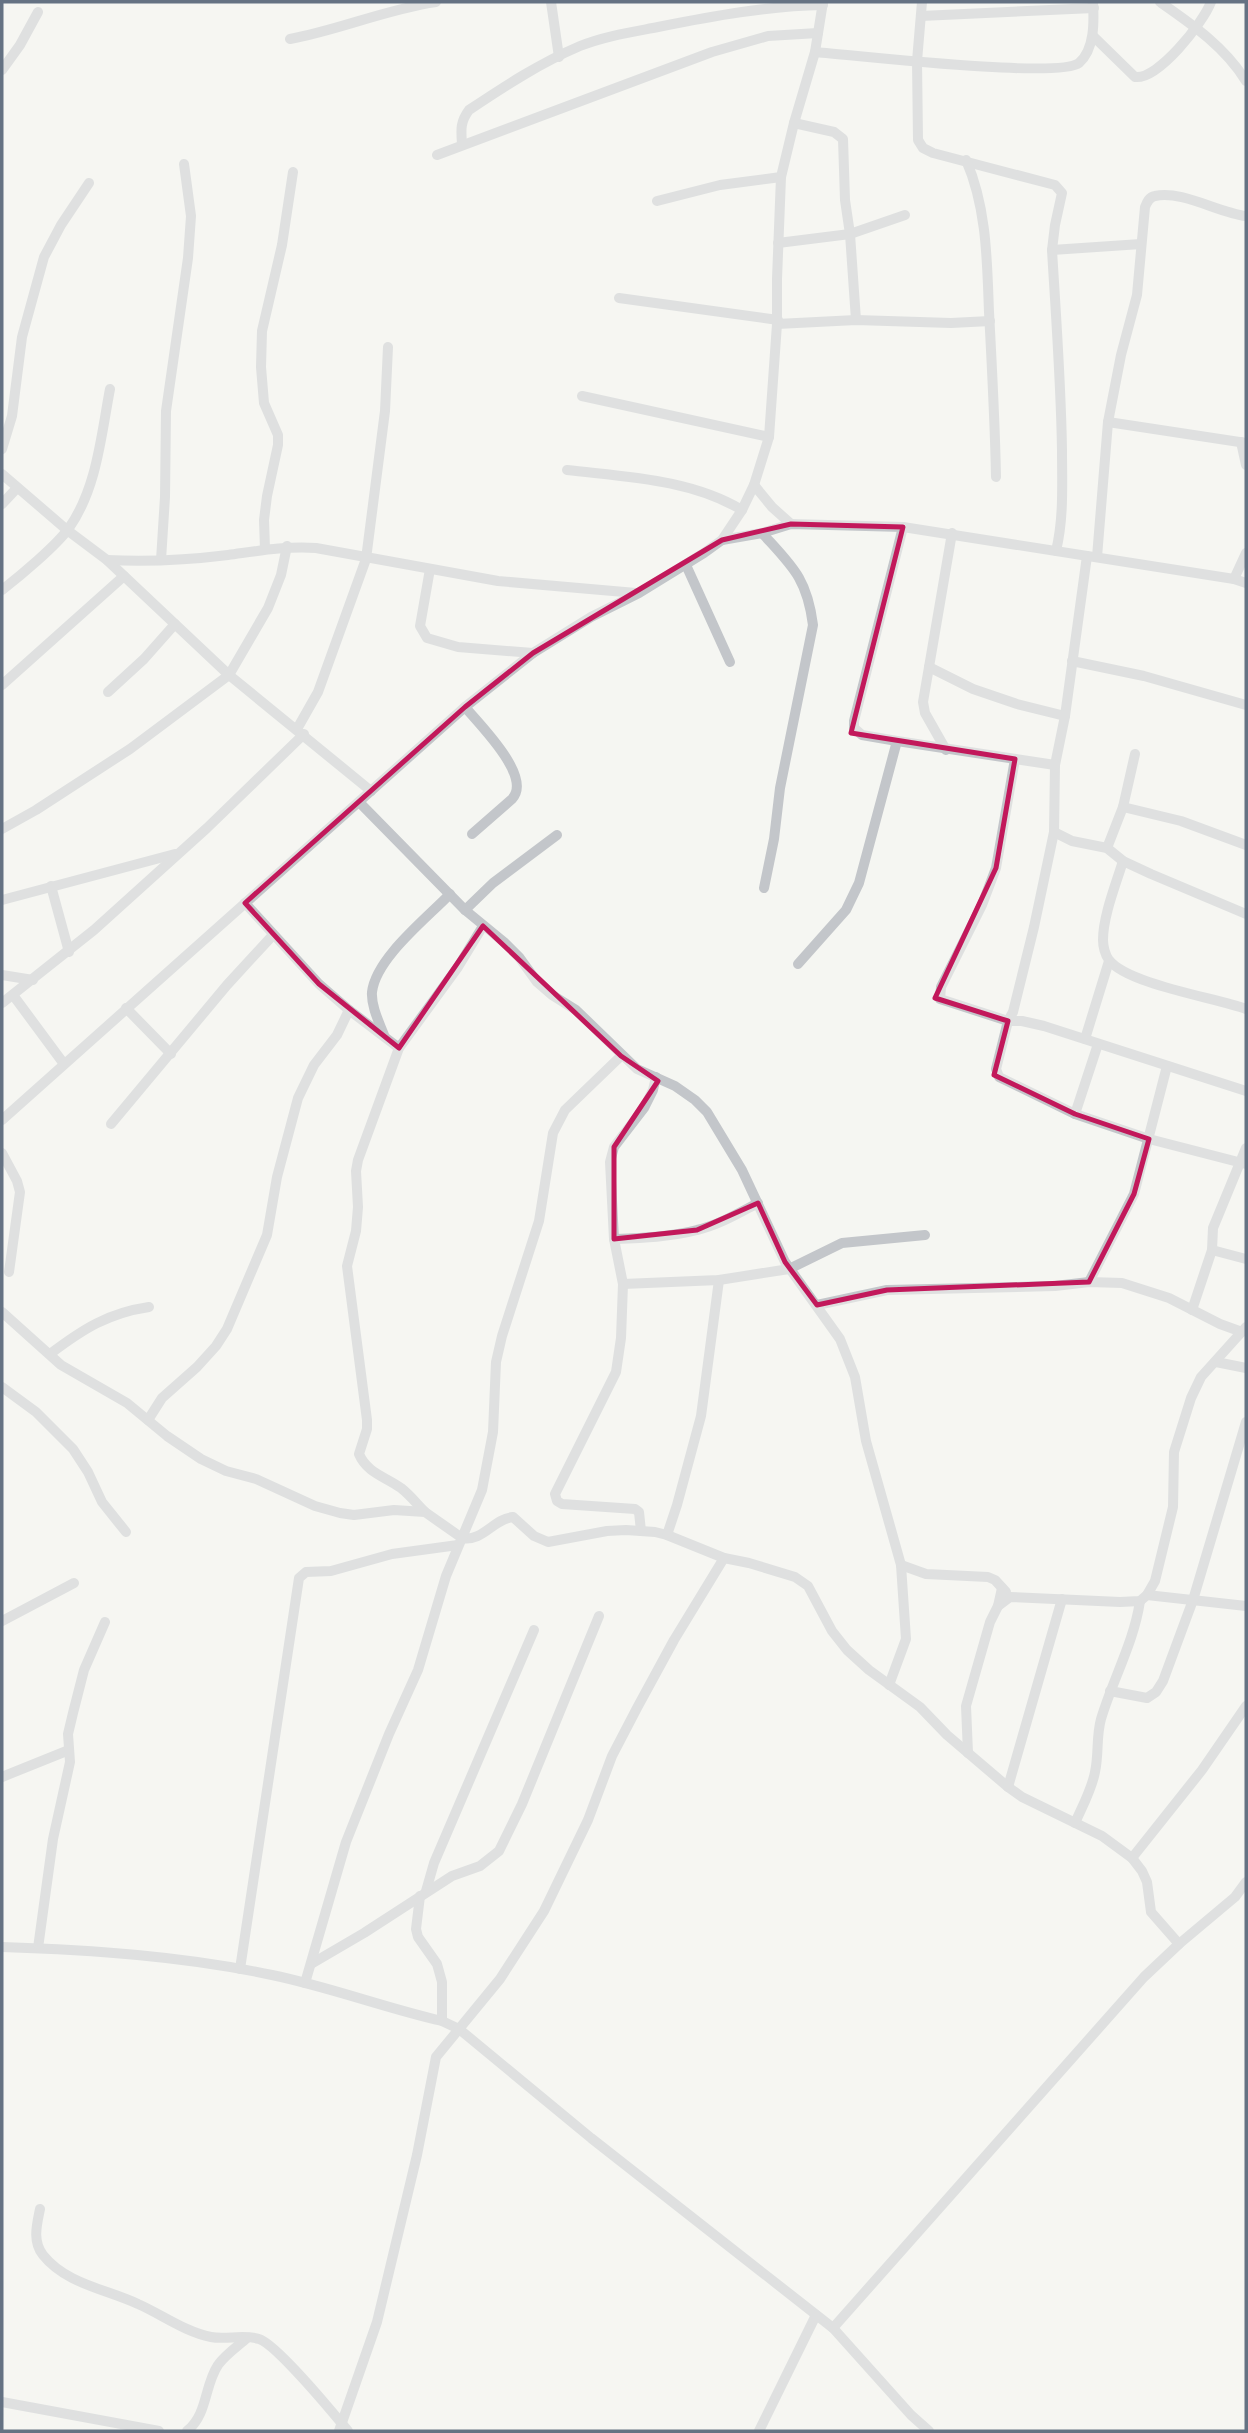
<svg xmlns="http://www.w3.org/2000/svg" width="1248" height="2433" viewBox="0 0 1248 2433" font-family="'Golos Text',sans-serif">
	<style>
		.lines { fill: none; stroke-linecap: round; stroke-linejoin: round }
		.minor { stroke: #c3c6ca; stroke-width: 10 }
		.marked { fill: none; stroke: #c2185b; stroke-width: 5; stroke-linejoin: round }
	</style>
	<rect width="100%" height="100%" fill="#f5f6f2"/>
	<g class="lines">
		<!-- minor -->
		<g class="minor">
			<polyline points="551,2 559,57"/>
			<path d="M922,2L917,61L918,140L923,148L933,153L1055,185L1062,193L1055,225L1052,250C1056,317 1061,383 1062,450C1062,484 1064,518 1056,551"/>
			<path d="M1160,2C1193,25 1225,47 1246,81"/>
			<polyline points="921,16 1094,8"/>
			<path d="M1093,36L1135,77C1158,80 1203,23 1211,2"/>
			<path d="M290,39C339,30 387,9 436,2"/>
			<path d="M815,52C853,55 1058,79 1079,63C1095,49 1094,21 1093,2"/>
			<polyline points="2,70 20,45 38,12"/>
			<polyline points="794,123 834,132 843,139 845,200 850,234 856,320"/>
			<path d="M462,144C461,130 460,122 469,110C505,86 540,63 580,46C605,36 632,32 658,27C713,16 767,6 823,5"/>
			<polyline points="437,155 712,52 768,36 818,33"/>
			<path d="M966,160C987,208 987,261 989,312C992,367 995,422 996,477"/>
			<polyline points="657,201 720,185 781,177"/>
			<polyline points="778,243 850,234 905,215"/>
			<polyline points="1052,250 1141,244"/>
			<polyline points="619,298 778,320"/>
			<polyline points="777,324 856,320 951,323 990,321"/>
			<polyline points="582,396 769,437"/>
			<polyline points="1108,422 1246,443"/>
			<polyline points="1241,442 1246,465"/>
			<polyline points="2,449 12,416 22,337 44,257 61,225 89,183"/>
			<path d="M567,470C626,477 690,479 742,510"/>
			<polyline points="2,474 67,530 107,560 229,675 371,791"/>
			<polyline points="754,485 772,507 791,524"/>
			<polyline points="2,504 17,488"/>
			<path d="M762,533C792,566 807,578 813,625L780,788L774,839L764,888"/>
			<polyline points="722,540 762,533 791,524 903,527 1234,579 1246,583"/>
			<polyline points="265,549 264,520 267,496 278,445 278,435 264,403 261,367 262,331 282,245 293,172"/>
			<polyline points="1087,556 1065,716 1055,765 1054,832 1034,927 1013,1012 1008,1021 1022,1021 1044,1026 1246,1091"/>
			<path d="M1097,557L1108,422L1121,355L1137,295L1145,207C1147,202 1149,197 1155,196C1182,190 1219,213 1246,216"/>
			<path d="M107,560C147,562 188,560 228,555C258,551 285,546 316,548L498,581L636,593"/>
			<polyline points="161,560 165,497 166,411 188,258 191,216 184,164"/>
			<polyline points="686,565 730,662"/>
			<polyline points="430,569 420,626 427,638 458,647 533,653"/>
			<polyline points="1234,579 1246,553"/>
			<path d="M2,590C20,576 56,546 69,528C97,488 101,436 110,389"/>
			<polyline points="1072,661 1144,676 1246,705"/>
			<polyline points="929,667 973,689 1017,704 1065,716"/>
			<polyline points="2,685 124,576"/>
			<polyline points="108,692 144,659 175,624"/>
			<path d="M465,707C480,725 533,777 512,799L472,834"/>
			<polyline points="297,729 318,692 366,559 385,411 388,347"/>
			<polyline points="897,741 862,735 854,728 854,721 903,527"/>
			<polyline points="946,750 925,713 923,702 952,533"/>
			<polyline points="1015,759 996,868 982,905 941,987 940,999 1008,1021 996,1069 999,1077 1075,1114 1149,1139 1246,1164"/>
			<polyline points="359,802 465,910 504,942 519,957 537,982 552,995 576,1010 637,1069 675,1086 695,1100 707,1112 742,1170 785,1262 840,1339 855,1377 866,1441 901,1565 906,1639 889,1685"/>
			<polyline points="1123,807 1181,821 1246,845"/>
			<polyline points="2,829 36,810 130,749 229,675 268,608 281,575 287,546"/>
			<polyline points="1054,832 1072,841 1107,848 1123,861 1151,874 1246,914"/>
			<polyline points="1107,848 1123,807 1135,754"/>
			<path d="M1123,861C1116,884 1103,916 1103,940C1103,946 1105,955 1109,960C1127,984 1216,998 1246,1009"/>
			<polyline points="51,886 69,952"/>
			<polyline points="2,900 175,854"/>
			<polyline points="245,903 319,984 349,1010 399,1048"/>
			<polyline points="465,910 493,883 557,835"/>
			<polyline points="798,964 846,910 859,883 897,741 1055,765"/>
			<polyline points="2,975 33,980"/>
			<polyline points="13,995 64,1064"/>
			<polyline points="2,1003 94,930 207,828 304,734"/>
			<polyline points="126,1008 171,1054"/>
			<path d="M384,1035C379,1022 371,1006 372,992C376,958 426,919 450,894"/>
			<polyline points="1085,1039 1109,961"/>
			<polyline points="1075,1114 1098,1044"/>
			<polyline points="2,1120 465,707 533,653 591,617 639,593 704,553 722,540 742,510 754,485 769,437 777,324 777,279 781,177 794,123 815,52 823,2"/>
			<polyline points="111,1124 227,985 273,935"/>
			<polyline points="2,1153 17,1181 20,1192 9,1272"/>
			<path d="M614,1239C641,1238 671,1237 697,1230C719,1225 739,1213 758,1203"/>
			<polyline points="1212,1250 1246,1259"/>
			<polyline points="1089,1282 1134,1194 1167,1066"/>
			<polyline points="623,1284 719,1280 789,1269 842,1243 925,1235"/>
			<polyline points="817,1305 887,1290 1055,1286 1089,1282 1122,1283 1169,1298 1220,1324 1242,1332"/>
			<polyline points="1192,1310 1212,1250 1213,1228 1246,1148"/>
			<path d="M2,1312L61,1365L127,1403L167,1436L201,1459L226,1471L256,1479L315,1506L340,1513L354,1515L394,1510L425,1512L462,1538C483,1542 493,1519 513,1517L534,1536L548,1542L607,1531L626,1530L655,1532L667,1535L724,1558L749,1563L795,1577L808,1586L832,1631L847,1650L869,1670L920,1707L947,1735L1008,1787L1022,1797L1102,1836L1132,1858L1142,1871L1147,1882L1151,1912L1179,1944"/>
			<path d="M50,1354C83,1329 108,1313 149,1307"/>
			<polyline points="1216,1362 1246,1368"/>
			<polyline points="2,1387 36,1412 73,1449 88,1472 102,1502 126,1532"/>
			<polyline points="148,1420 162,1398 197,1367 216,1346 227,1329 267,1235 277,1177 298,1098 314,1065 337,1035 349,1010"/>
			<path d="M425,1512C417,1504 410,1495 401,1488C386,1477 367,1473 359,1454L367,1429V1420L347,1266L356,1231L358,1207L356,1171L358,1160L399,1048L458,967L483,926"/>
			<polyline points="641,1531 639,1512 635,1509 562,1504 557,1501 555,1494 616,1372 621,1338 623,1284 614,1239 610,1162 614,1147 644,1108 653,1090 656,1077"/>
			<polyline points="667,1535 677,1505 701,1416 719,1280"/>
			<polyline points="901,1565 926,1574 988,1577 995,1580 1006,1592"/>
			<polyline points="1147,1595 1246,1606"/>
			<polyline points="998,1606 1010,1597 1120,1602 1140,1601 1147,1595 1155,1581 1173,1507 1174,1452 1191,1398 1201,1377 1246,1327"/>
			<polyline points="2,1621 74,1583"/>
			<polyline points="1110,1691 1147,1698 1156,1692 1163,1681 1193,1600 1246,1422"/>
			<polyline points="968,1753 966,1706 990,1622 998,1606 1002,1588"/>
			<polyline points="2,1777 69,1750"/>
			<polyline points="1008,1787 1062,1599"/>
			<path d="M1075,1823C1082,1807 1092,1789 1095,1772C1099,1754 1096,1737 1101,1719C1113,1679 1134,1642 1140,1601"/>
			<polyline points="1132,1858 1202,1770 1246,1706"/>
			<polyline points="426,1891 434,1863 534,1630"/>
			<polyline points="420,1896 416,1929 418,1937 437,1964 442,1982 442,2021"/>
			<path d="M2,1947C92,1950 183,1956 272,1975C330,1987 385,2008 442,2021L459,2029L591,2138L833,2328L911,2415L929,2431"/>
			<polyline points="38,1948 53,1839 70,1762 68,1734 73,1713 84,1670 105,1622"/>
			<polyline points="311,1964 364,1933 452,1876 480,1866 499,1851 522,1804 599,1616"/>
			<polyline points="240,1969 299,1578 306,1572 331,1571 392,1554 458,1545"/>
			<polyline points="305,1983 346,1842 389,1734 418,1670 446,1576 482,1490 493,1432 496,1362 502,1336 539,1221 553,1133 565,1110 621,1056"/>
			<path d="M40,2209C37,2224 32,2241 43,2255C66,2284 106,2289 138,2304C161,2314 185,2332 211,2337C226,2340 244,2334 259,2339C276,2344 334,2414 348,2431"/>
			<polyline points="833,2328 1144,1977 1179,1944 1235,1897 1246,1882"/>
			<polyline points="2,2402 159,2431"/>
			<path d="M187,2431C208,2414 204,2386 218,2365C225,2355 238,2346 247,2338"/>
			<polyline points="339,2431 377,2322 417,2155 436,2057 500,1979 544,1911 588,1820 612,1756 637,1708 674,1640 724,1558"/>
			<polyline points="759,2431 816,2315"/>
		</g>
	</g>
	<!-- marked area -->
	<path d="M0 0H1248V2433H0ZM791,524L903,527L851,733L1015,759L996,868L935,998L1008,1021L994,1075L1075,1114L1149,1139L1134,1194L1089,1282L887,1290L817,1305L785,1262L758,1203L697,1230L614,1239V1147L658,1081L621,1056L483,926L399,1048L319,984L245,903L465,707L533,653L722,540Z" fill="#f5f6f2" fill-opacity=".55" fill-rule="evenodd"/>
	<path class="marked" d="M791,524L903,527L851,733L1015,759L996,868L935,998L1008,1021L994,1075L1075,1114L1149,1139L1134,1194L1089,1282L887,1290L817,1305L785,1262L758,1203L697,1230L614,1239V1147L658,1081L621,1056L483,926L399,1048L319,984L245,903L465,707L533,653L722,540Z"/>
	<!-- border -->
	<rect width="1248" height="2433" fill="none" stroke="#657283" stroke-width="7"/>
</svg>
